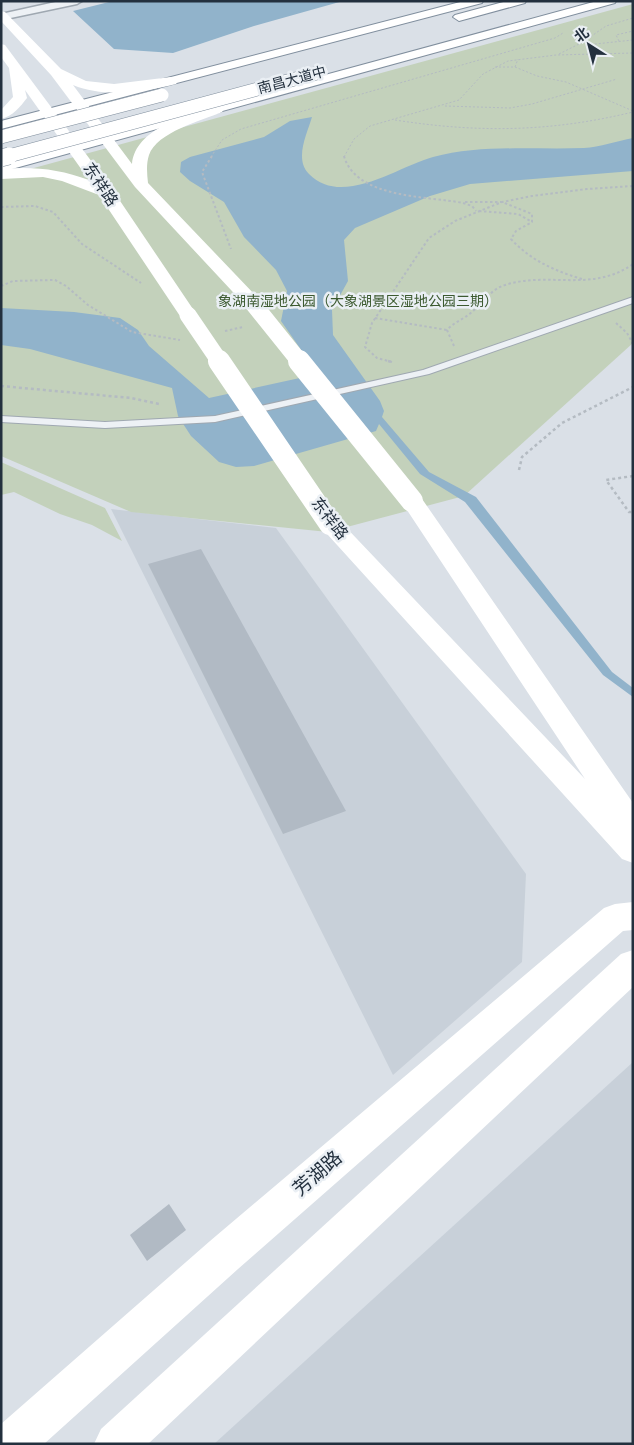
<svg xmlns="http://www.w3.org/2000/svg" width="634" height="1445" viewBox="0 0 634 1445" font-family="'Sofia Sans Condensed','Noto Sans SC',sans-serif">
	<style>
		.built { fill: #c8d0d9 }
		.green { fill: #c3d1bb }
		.water { fill: #91b3cb }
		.building { fill: #b1bac4 }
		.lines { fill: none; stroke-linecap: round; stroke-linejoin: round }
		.lane-casing { stroke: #9fa8b1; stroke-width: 2 }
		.street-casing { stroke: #9fa8b1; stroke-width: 3 }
		.highway-casing { stroke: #818f9e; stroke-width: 2 }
		.path-far2 { stroke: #b4bbc2; stroke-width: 1; stroke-dasharray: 2 2; stroke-linecap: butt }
		.path-far1 { stroke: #b4bbc2; stroke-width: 2; stroke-dasharray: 2.5 2.5; stroke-linecap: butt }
		.path { stroke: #b4bbc2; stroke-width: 2.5; stroke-dasharray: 3 3; stroke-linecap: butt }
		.lane { fill: #edf1f5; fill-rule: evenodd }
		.street { fill: #edf1f5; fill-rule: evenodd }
		.secondary { fill: #fff; fill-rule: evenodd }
		.highway { fill: #fff; fill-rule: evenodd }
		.highway-bridge-far1-casing { stroke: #818f9e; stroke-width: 14; stroke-linecap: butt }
		.highway-bridge-casing { stroke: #818f9e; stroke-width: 18; stroke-linecap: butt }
		.secondary-bridge-far1 { stroke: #fff; stroke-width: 17 }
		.secondary-bridge { stroke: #fff; stroke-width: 22 }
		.highway-bridge-far1 { stroke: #fff; stroke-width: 13 }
		.highway-bridge { stroke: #fff; stroke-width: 17 }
		.labels { text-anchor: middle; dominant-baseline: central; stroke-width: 5; stroke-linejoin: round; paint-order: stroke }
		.far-street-label { font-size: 14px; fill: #23303e; stroke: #eaeff4 }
		.far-park-label { font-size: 14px; fill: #3c5a30; stroke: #eaeff4 }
		.street-label { font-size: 16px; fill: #23303e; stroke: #eaeff4 }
		.near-street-label { font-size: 19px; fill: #23303e; stroke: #eaeff4 }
	</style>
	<rect width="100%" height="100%" fill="#dae0e7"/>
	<!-- built -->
	<g class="built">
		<polygon points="111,509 276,528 526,874 522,962 393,1075"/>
		<polygon points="633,1062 633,1444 214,1444"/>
	</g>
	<!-- green -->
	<g class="green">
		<polygon points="633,4 633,343 464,496 328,532 131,512 1,456 1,177"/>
		<polygon points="1,462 105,508 122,541 92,525 60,514 14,492 1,495"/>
	</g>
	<!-- water -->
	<g class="water">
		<polygon points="113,1 343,1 254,26 173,53 114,49 73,11"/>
		<path d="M312,117C307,134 294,159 309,174C342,208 399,166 433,157C482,144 534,150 584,148C600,147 617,141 633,138V171L470,184L430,196L355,228L344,240L348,281L332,310L333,335L380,401L384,411L382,417L429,472L476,497L612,672L633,688V697L603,675L465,502L420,474L379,424L376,431L254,466L236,467L219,462L191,436L178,416L172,388L30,349L1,345V308L74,312L120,318L138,330L149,346L209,398L318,374L281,321L287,291L276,270L244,237L224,202L190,181L180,172L181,162L190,157L264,137L290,121Z"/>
	</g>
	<!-- building -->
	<g class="building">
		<polygon points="201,549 346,811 283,834 148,564"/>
		<polygon points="169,1204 186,1230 147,1261 130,1235"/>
	</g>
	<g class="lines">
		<defs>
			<polygon id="lane" points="633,297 633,303 429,374 215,422 105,428 1,422 1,416 105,422 215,416 423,370"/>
			<polygon id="street" points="60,1 82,1 77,4 1,20 1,14"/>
			<g id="highway">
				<polygon points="464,1 483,1 482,3 1,129 1,121"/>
				<polygon points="507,1 526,1 525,3 459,21 453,17 455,15"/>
				<polygon points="597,1 616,1 615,3 1,172 1,163"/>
			</g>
		</defs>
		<!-- lane casing -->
		<use href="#lane" class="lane-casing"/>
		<!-- street casing -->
		<use href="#street" class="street-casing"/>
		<!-- highway casing -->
		<use href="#highway" class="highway-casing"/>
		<!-- path-far2 -->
		<g class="path-far2">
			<polyline points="619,41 616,35 633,31"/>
			<polyline points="583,42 595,44 633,40"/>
			<polyline points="559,54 583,42 606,26 633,18"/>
			<polyline points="495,67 515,67 518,59"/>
			<polyline points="515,67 537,76 566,82 633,111"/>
			<polyline points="445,106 510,108 532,104 617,79"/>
			<path d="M395,120C478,133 551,132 633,112"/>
			<polyline points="211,157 222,140 241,129 555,38 563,33"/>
			<polyline points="344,157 354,139 370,126 459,100 483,74 508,61 556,55 633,53"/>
		</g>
		<!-- path-far1 -->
		<g class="path-far1">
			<polyline points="212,156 202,172 231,249"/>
			<path d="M344,156C356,199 429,196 463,203L472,206L476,211"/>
			<path d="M465,202H502L532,214V222L516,231L511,239C530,260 555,271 582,279"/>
			<polyline points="1,207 35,206 53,212 82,244 141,283"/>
			<polyline points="479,211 518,214 532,222"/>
			<polyline points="1,286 13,281 55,280 66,286 88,305 132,332 180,340"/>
			<polyline points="385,303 412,309"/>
			<polyline points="375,318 447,330"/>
			<polyline points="616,323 627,333 633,344"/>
			<polyline points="225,331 243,327"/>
			<path d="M454,346L447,330C454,322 464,319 472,312C483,303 491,289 505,285C549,271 592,293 633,264"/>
			<polyline points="392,362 377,358 365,347 372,323 429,238 455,221 502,202 532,196 587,189 633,186"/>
		</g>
		<!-- path -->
		<g class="path">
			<polyline points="388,361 392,362"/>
			<polyline points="1,386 131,398 159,404"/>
			<polyline points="519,470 522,457 562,423 633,387"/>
			<polyline points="633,476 606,480 629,512 633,512"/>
		</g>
		<!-- lane -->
		<use href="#lane" class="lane"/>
		<!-- street -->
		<use href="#street" class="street"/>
		<!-- secondary -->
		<g class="secondary">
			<path d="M1,11L5,12L61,69L86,81L114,84L171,77L176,78L178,81L176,84C144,92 104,98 73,85L132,164C136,128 185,117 212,106H222L224,109L222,112C201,121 157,132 149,155C146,164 147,174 148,183L257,297L260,301L257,305L251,306L245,305L135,187L51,75L1,21Z"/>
			<path d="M1,44L5,45L112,189L197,315L194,319L188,321L182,319L99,195L62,181L43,177L1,179V169C32,166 60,169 89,180L25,90L27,98C20,107 13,116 1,119V110L13,97L9,68L1,57Z"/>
			<polygon points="412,494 420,496 633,803 633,863 622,859 318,524 322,519 330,517 338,519 585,779 401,501 404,496"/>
			<polygon points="633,902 633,930 623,931 238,1269 44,1444 1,1444 1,1424 210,1241 604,908 615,904"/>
			<polygon points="633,950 633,987 148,1444 94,1444 101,1429 621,954"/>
		</g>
		<!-- highway -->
		<use href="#highway" class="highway"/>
		<defs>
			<g id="highway-bridge-far1">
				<polyline points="1,137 162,95"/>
				<polyline points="5,157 321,72"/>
			</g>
			<polyline id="highway-bridge" points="1,158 9,156"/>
		</defs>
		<!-- highway-bridge-far1 casing -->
		<use href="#highway-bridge-far1" class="highway-bridge-far1-casing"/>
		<!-- highway-bridge casing -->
		<use href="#highway-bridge" class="highway-bridge-casing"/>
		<!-- secondary-bridge-far1 -->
		<g class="secondary-bridge-far1">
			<polyline points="251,301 300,362"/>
			<polyline points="188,315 220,362"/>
		</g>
		<!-- secondary-bridge -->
		<g class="secondary-bridge">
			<polyline points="219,361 330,524"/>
			<polyline points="299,361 412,501"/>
		</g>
		<!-- highway-bridge-far1 -->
		<use href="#highway-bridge-far1" class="highway-bridge-far1"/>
		<!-- highway-bridge -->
		<use href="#highway-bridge" class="highway-bridge"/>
	</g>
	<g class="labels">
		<!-- far-street labels -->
		<g class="far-street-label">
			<text transform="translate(292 80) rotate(-15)">南昌大道中</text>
		</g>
		<!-- far-park labels -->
		<g class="far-park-label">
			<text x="358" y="301">象湖南湿地公园（大象湖景区湿地公园三期）</text>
		</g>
		<!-- street labels -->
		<g class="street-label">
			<text transform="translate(100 185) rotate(56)">东祥路</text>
			<text transform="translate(329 519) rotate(52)">东祥路</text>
		</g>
		<!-- near-street labels -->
		<g class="near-street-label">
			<text transform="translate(318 1174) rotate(-41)">芳湖路</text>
		</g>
	</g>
	<!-- border -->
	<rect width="634" height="1445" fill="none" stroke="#23303e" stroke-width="5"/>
	<!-- north arrow -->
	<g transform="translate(589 45) rotate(324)" stroke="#eaeff4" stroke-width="4" paint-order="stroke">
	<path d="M0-4L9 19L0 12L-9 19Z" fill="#23303e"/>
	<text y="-8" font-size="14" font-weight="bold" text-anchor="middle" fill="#23303e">北</text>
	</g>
</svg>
